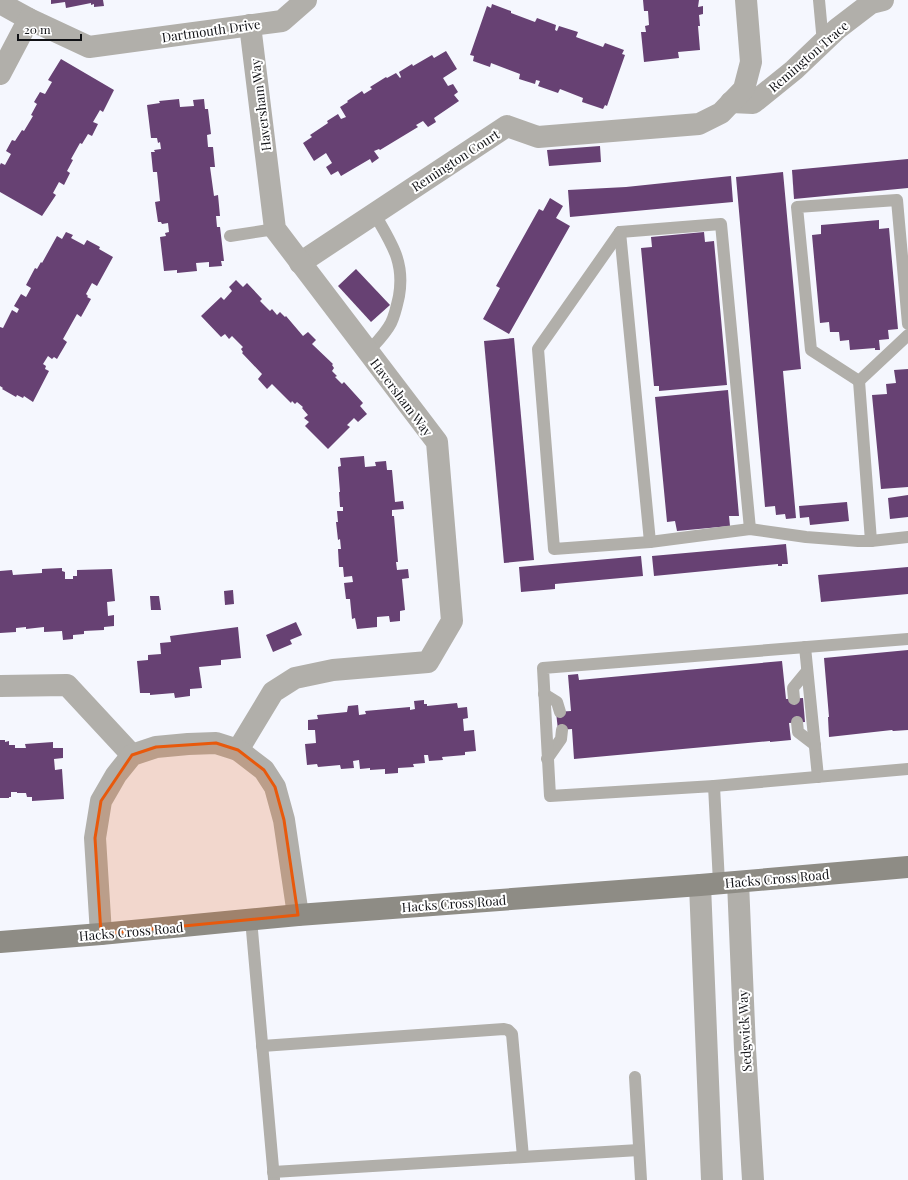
<svg xmlns="http://www.w3.org/2000/svg" width="908" height="1180" viewBox="0 0 908 1180" font-family="'Playfair Display',serif">
	<style>
		.building { fill: #674173 }
		.lines { fill: none; stroke-linecap: round; stroke-linejoin: round }
		.lane { stroke: #b1afaa; stroke-width: 12 }
		.street { stroke: #b1afaa; stroke-width: 22 }
		.secondary { stroke: #8e8c85; stroke-width: 22 }
		.marked { fill: #e8590c; fill-opacity: 0.2; stroke: #e8590c; stroke-width: 3; stroke-linejoin: round }
		.labels { text-anchor: middle; dominant-baseline: central; stroke-width: 4; stroke-linejoin: round; paint-order: stroke }
		.street-label { font-size: 13px; fill: #101115; stroke: #fff }
	</style>
	<rect width="100%" height="100%" fill="#f5f7fe"/>
	<!-- building -->
	<g class="building">
		<polygon points="51,0 103,0 104,6 94,7 94,4 91,5 91,3 66,8 65,2 51,4"/>
		<polygon points="643,0 699,0 698,7 703,6 703,14 699,15 700,26 698,26 700,50 678,52 679,58 644,62 641,32 646,32 645,26 649,25 648,11 644,11"/>
		<polygon points="492,4 511,11 511,13 535,22 537,18 556,25 555,30 557,31 559,26 578,32 576,37 603,47 605,43 624,50 622,54 625,55 607,106 605,105 603,109 582,102 583,98 560,89 558,93 538,86 540,81 536,80 535,84 519,79 520,74 491,63 490,67 473,61 474,56 470,55 487,6 491,8"/>
		<polygon points="446,51 457,69 443,78 448,86 453,84 458,92 454,95 459,101 434,118 436,122 428,127 423,121 416,125 418,127 380,150 379,149 374,151 379,158 372,163 370,159 341,176 338,171 331,175 326,167 332,163 326,153 314,161 303,143 312,137 310,135 328,123 327,121 338,114 341,119 346,117 340,107 348,102 347,101 362,91 364,94 372,89 370,87 386,77 387,78 396,73 400,78 401,77 399,72 412,64 413,66 432,55 434,58"/>
		<polygon points="61,59 114,90 103,112 100,110 93,122 98,124 92,136 88,134 82,144 80,143 71,159 73,160 67,171 70,173 64,185 59,182 53,193 56,195 42,216 0,192 0,165 1,163 5,165 11,154 6,151 12,140 15,141 22,130 24,131 33,116 31,115 37,104 34,102 40,92 45,94 52,82 48,80"/>
		<polygon points="179,99 180,107 194,106 193,100 204,99 205,109 208,109 211,134 207,135 208,147 213,147 215,167 210,167 214,196 218,195 220,216 216,216 217,227 220,227 224,261 221,261 222,266 209,267 209,262 196,263 197,271 177,273 177,270 164,271 160,237 166,236 165,233 169,232 168,223 162,224 161,222 158,222 155,202 160,201 157,172 153,172 151,152 155,152 154,150 161,149 160,142 158,143 157,138 151,138 147,105 160,103 159,101"/>
		<polygon points="600,146 601,162 549,166 547,150"/>
		<polygon points="908,159 908,188 794,199 792,170"/>
		<polygon points="783,172 801,369 783,371 796,518 786,519 785,514 776,515 775,506 765,507 736,177"/>
		<polygon points="731,176 733,202 570,217 568,190 626,187"/>
		<polygon points="550,198 563,206 556,218 570,226 509,334 483,319 500,288 496,286 539,209 543,211"/>
		<polygon points="879,220 879,229 889,228 898,329 888,330 889,339 879,340 880,350 875,350 875,348 850,350 849,340 840,341 839,332 830,332 829,322 820,323 812,235 821,234 821,225"/>
		<polygon points="66,232 73,235 71,238 84,245 87,240 100,247 99,249 113,257 97,286 92,283 86,294 88,296 87,297 91,299 81,317 77,314 63,339 67,342 57,359 54,357 52,359 48,356 43,364 46,366 45,369 49,371 33,402 24,396 23,398 17,395 16,397 2,389 3,388 0,386 0,327 3,328 12,310 17,313 19,309 14,306 21,294 26,297 31,288 26,285 35,268 37,269 41,262 42,263 57,236 62,239"/>
		<polygon points="704,232 705,242 714,241 727,385 659,391 659,386 654,386 641,248 652,247 651,237"/>
		<polygon points="356,269 390,305 371,322 338,286"/>
		<polygon points="236,280 243,287 247,283 262,299 260,301 270,311 272,309 277,315 280,312 285,317 286,316 303,336 308,332 316,340 312,344 333,364 332,365 334,368 332,371 337,376 335,377 342,384 344,382 363,403 360,406 367,414 358,422 354,418 347,425 350,427 328,449 305,426 309,422 304,418 308,415 302,408 303,407 297,402 295,404 292,401 291,403 272,384 267,389 258,379 262,374 242,353 243,352 241,349 243,347 232,336 229,339 225,334 221,337 201,316 221,297 224,300 232,291 229,287"/>
		<polygon points="514,338 534,560 504,563 484,341"/>
		<polygon points="908,369 908,487 881,489 872,395 887,394 886,384 896,383 894,370"/>
		<polygon points="728,390 739,516 729,516 730,526 677,531 675,521 667,522 655,397"/>
		<polygon points="364,456 365,467 376,466 375,462 386,461 387,470 392,470 395,502 403,501 404,509 392,510 392,516 394,516 398,562 396,562 397,570 408,569 409,578 402,579 405,610 400,611 400,621 390,622 389,616 377,617 377,627 357,629 355,618 352,619 350,599 346,599 344,583 353,582 352,576 344,577 343,567 339,567 338,549 341,549 340,539 338,540 336,522 338,522 337,511 343,511 343,507 340,507 339,492 340,492 338,467 341,466 340,458"/>
		<polygon points="908,495 908,517 890,519 888,498"/>
		<polygon points="847,502 849,521 810,525 809,517 800,518 799,506"/>
		<polygon points="786,544 788,564 782,564 782,566 778,566 778,564 654,576 652,556"/>
		<polygon points="641,556 643,576 555,584 555,589 521,592 519,567"/>
		<polygon points="908,567 908,594 821,602 818,575"/>
		<polygon points="62,568 62,571 65,572 65,579 73,579 73,576 77,576 77,570 112,569 115,601 107,602 108,616 114,615 114,626 104,627 104,630 84,631 84,634 73,635 73,639 63,640 62,631 44,632 44,627 26,629 26,627 16,628 16,632 0,633 0,571 12,570 13,575 42,573 42,569"/>
		<polygon points="233,590 234,604 225,605 224,591"/>
		<polygon points="150,596 159,596 161,610 151,610"/>
		<polygon points="296,622 302,635 290,640 292,644 273,652 266,635"/>
		<polygon points="238,627 241,658 221,660 221,665 199,667 202,688 190,689 190,696 175,698 174,693 150,695 150,693 140,693 137,661 148,660 148,655 161,654 160,643 171,642 170,636"/>
		<polygon points="908,650 908,730 893,731 892,730 829,737 828,717 829,717 824,658"/>
		<polygon points="782,661 786,699 803,698 805,722 789,723 791,740 770,742 770,741 574,759 572,729 558,730 556,712 571,711 568,675 578,674 579,680"/>
		<polygon points="424,700 424,704 427,704 427,706 457,703 458,708 467,707 468,718 463,719 464,731 474,730 476,751 465,752 465,755 442,757 443,760 429,761 428,755 424,755 425,763 413,764 414,767 398,768 398,773 385,774 385,769 370,770 370,768 360,769 359,760 353,761 354,768 341,769 340,765 318,767 317,764 307,765 305,744 316,743 315,730 308,730 308,720 318,719 317,715 347,712 348,706 358,705 359,715 366,714 365,711 410,707 410,710 415,709 414,701"/>
		<polygon points="0,740 5,740 5,742 9,741 9,745 15,745 15,748 26,748 25,744 53,742 53,748 63,748 63,758 54,759 55,770 62,769 64,799 32,801 32,797 27,797 26,793 17,793 17,792 11,792 11,797 9,797 9,798 0,798"/>
	</g>
	<g class="lines">
		<!-- lane -->
		<g class="lane">
			<polyline points="819,0 823,43"/>
			<polyline points="620,232 538,349 554,549 650,542 750,529 806,537 858,541 871,541 908,537"/>
			<polyline points="620,232 721,224 750,529"/>
			<polyline points="620,232 650,542"/>
			<polyline points="230,236 275,229"/>
			<path d="M368,352C376,343 386,333 391,323C395,315 397,305 399,296C405,261 391,243 374,213"/>
			<polyline points="859,381 811,350 797,207 897,200 908,324"/>
			<polyline points="859,381 871,541"/>
			<polyline points="859,381 908,335"/>
			<polyline points="805,647 818,777"/>
			<polyline points="544,694 557,702 560,712"/>
			<polyline points="794,699 793,688 807,671"/>
			<polyline points="797,722 798,732 815,745"/>
			<polyline points="547,759 561,739 562,730"/>
			<polyline points="714,786 908,769"/>
			<polyline points="719,883 714,786 550,796 543,668 908,639"/>
			<polyline points="251,919 274,1179"/>
			<polyline points="262,1046 504,1029 508,1030 512,1034 523,1157"/>
			<polyline points="635,1077 641,1180"/>
			<polyline points="273,1172 639,1150"/>
		</g>
		<!-- street -->
		<g class="street">
			<polyline points="0,3 29,19 89,47 282,21 306,0"/>
			<polyline points="0,74 29,19"/>
			<polyline points="731,102 753,103 794,70 837,29 871,3 883,0"/>
			<polyline points="300,263 507,126 538,137 699,124 721,113 744,89 751,62 746,0"/>
			<polyline points="0,686 67,685 132,755"/>
			<polyline points="238,750 273,692 295,678 333,670 428,662 452,621 437,442 275,229 250,25"/>
			<polyline points="738,882 745,1049 753,1180"/>
			<polyline points="700,885 712,1180"/>
			<polyline points="101,934 95,838 101,801 116,775 132,755 156,747 188,744 216,743 238,750 264,770 275,787 284,820 298,915"/>
		</g>
		<!-- secondary -->
		<polyline class="secondary" points="0,942 101,934 298,915 700,885 908,867"/>
	</g>
	<!-- marked area -->
	<path class="marked" d="M216,743L238,750L264,770L275,787L284,820L298,915L101,934L95,838L101,801L132,755L156,747Z"/>
	<g class="labels">
		<!-- street labels -->
		<g class="street-label">
			<text transform="translate(211 30) rotate(-8)">Dartmouth Drive</text>
			<text transform="translate(808 56) rotate(-41)">Remington Trace</text>
			<text transform="translate(260 105) rotate(-97)">Haversham Way</text>
			<text transform="translate(455 160) rotate(-33)">Remington Court</text>
			<text transform="translate(402 397) rotate(53)">Haversham Way</text>
			<text transform="translate(777 878) rotate(-5)">Hacks Cross Road</text>
			<text transform="translate(454 903) rotate(-4)">Hacks Cross Road</text>
			<text transform="translate(131 931) rotate(-5)">Hacks Cross Road</text>
			<text transform="translate(744 1031) rotate(-93)">Sedgwick Way</text>
		</g>
	</g>
	<!-- scale -->
	<path d="M18 34v6h63v-6" fill="none" stroke="#101115" stroke-width="2"/>
	<text x="24" y="34" font-size="12" fill="#101115" stroke="#ffffff" stroke-width="3" paint-order="stroke">20 m</text>
</svg>
